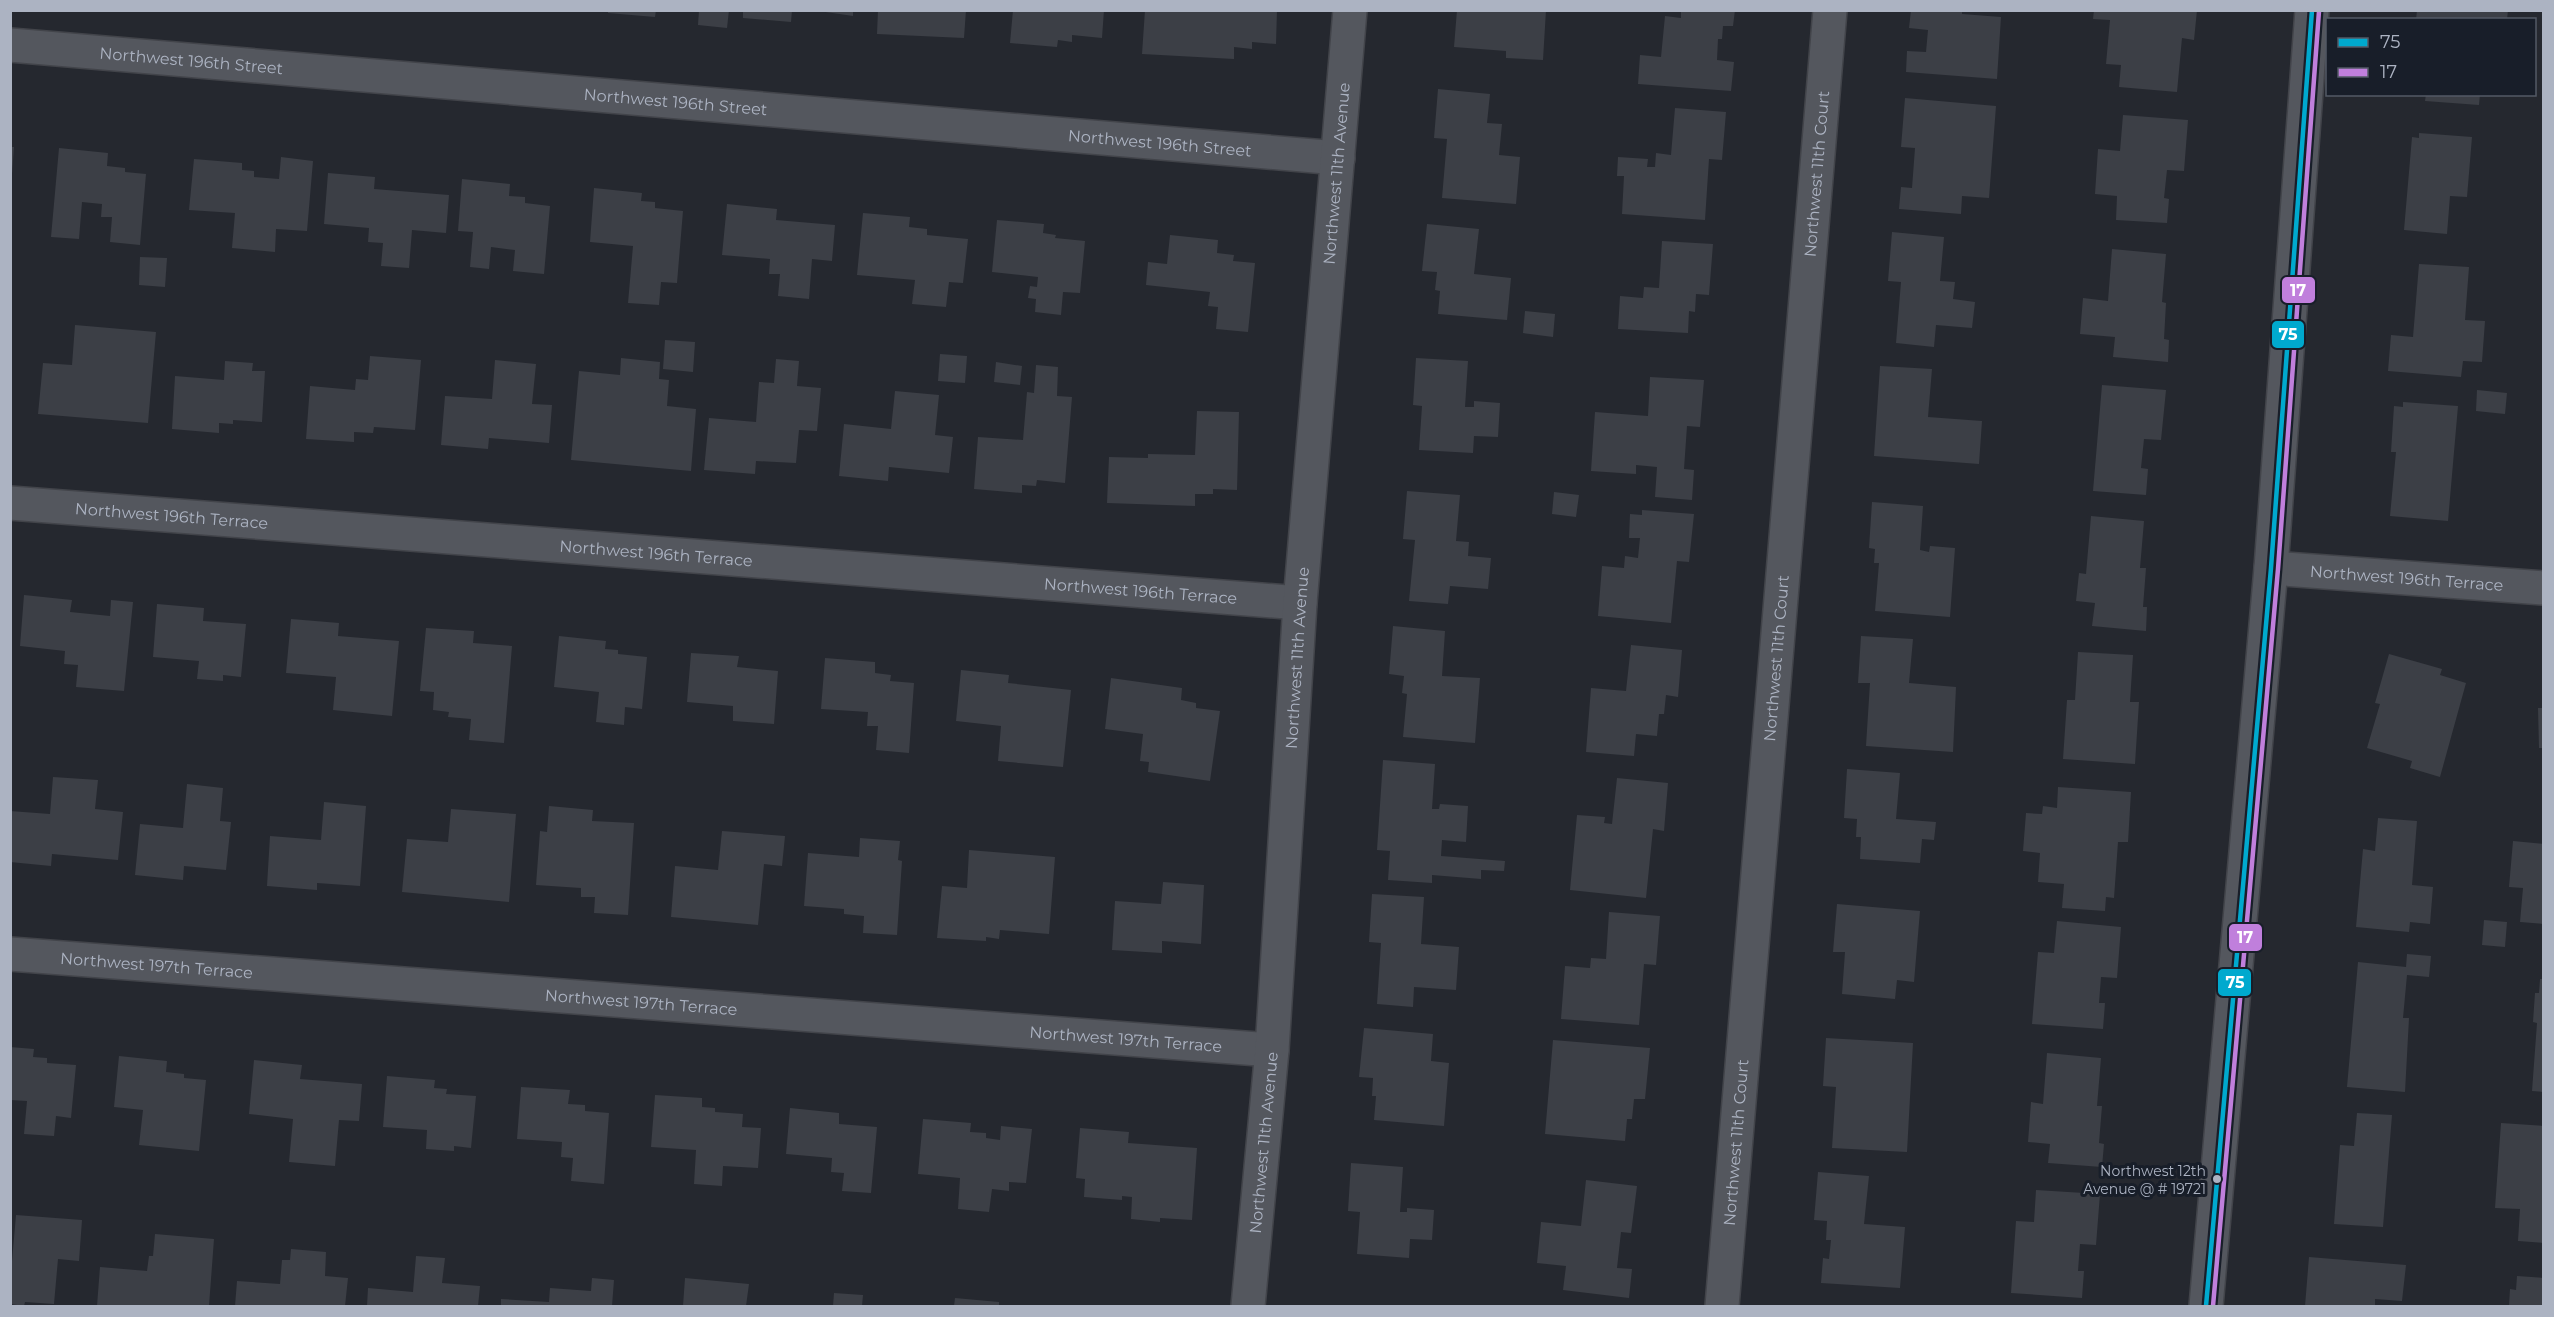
<svg xmlns="http://www.w3.org/2000/svg" width="2554" height="1317" viewBox="0 0 2554 1317" font-family="Montserrat,sans-serif">
	<style>
		.building { fill: #3c3f46 }
		.lines { fill: none; stroke-linecap: round; stroke-linejoin: round }
		.minor-casing { stroke: #42444a; stroke-width: 36 }
		.tertiary-casing { stroke: #42444a; stroke-width: 36 }
		.minor { stroke: #54575e; stroke-width: 33 }
		.tertiary { stroke: #54575e; stroke-width: 33 }
		.bus-1-casing { stroke: #181e29; stroke-width: 9 }
		.bus-2-casing { stroke: #181e29; stroke-width: 9 }
		.bus-1 { stroke: #00a9ce; stroke-width: 4.5 }
		.bus-2 { stroke: #c07fdc; stroke-width: 4.5 }
		.bus-dot { fill: #acb3c2; stroke: #181e29; stroke-width: 2 }
		.labels { text-anchor: middle; dominant-baseline: central; stroke-width: 6; stroke-linejoin: round; paint-order: stroke }
		.bus-label { font-size: 14px; fill: #acb3c2; stroke: #181e29; text-anchor: end }
		.street-label { font-size: 16px; fill: #acb3c2; stroke: #181e29 }
		.line-badge { stroke: #181e29; stroke-width: 2 }
		.badge-label { font-size: 16px; text-anchor: middle; font-weight: bold; fill: #fff }
	</style>
	<rect width="100%" height="100%" fill="#25282f"/>
	<!-- building -->
	<g class="building">
		<polygon points="608,10 656,10 655,17 608,13"/>
		<polygon points="699,10 729,10 727,28 698,25"/>
		<polygon points="743,10 792,10 791,22 743,18"/>
		<polygon points="812,10 853,10 853,16"/>
		<polygon points="878,10 966,10 964,38 877,34"/>
		<polygon points="1013,10 1104,10 1102,38 1072,35 1072,42 1058,40 1057,47 1010,43"/>
		<polygon points="1145,10 1277,10 1276,44 1252,42 1252,49 1234,47 1234,59 1142,54"/>
		<polygon points="1457,10 1546,10 1543,60 1506,58 1506,51 1454,47"/>
		<polygon points="1681,10 1735,10 1733,26 1723,26 1722,39 1718,39 1717,60 1734,62 1731,91 1638,84 1640,55 1661,57 1665,16 1681,18"/>
		<polygon points="1911,10 1962,10 1962,14 2001,17 1997,79 1906,72 1907,51 1926,52 1928,30 1909,28"/>
		<polygon points="2094,10 2197,10 2194,40 2182,38 2177,92 2119,87 2121,65 2106,64 2110,20 2093,19"/>
		<polygon points="2417,10 2508,10 2507,20 2416,20"/>
		<polygon points="1438,89 1490,94 1487,123 1502,124 1499,155 1520,157 1516,204 1442,198 1447,139 1434,138"/>
		<polygon points="2426,94 2480,94 2479,105 2425,101"/>
		<polygon points="1905,98 1996,106 1989,198 1962,196 1961,214 1899,209 1901,187 1912,188 1915,148 1901,147"/>
		<polygon points="1675,108 1726,112 1722,160 1709,159 1705,220 1622,214 1624,176 1617,176 1618,157 1648,159 1647,167 1655,167 1656,153 1671,155"/>
		<polygon points="2123,115 2188,120 2184,171 2167,170 2164,198 2169,199 2167,223 2116,220 2117,196 2095,194 2098,149 2120,151"/>
		<polygon points="2419,133 2472,137 2467,197 2450,196 2447,234 2404,230 2412,137 2419,138"/>
		<polygon points="10,147 14,147 12,174 10,173"/>
		<polygon points="59,148 108,153 107,166 125,168 125,172 146,174 140,245 110,242 112,217 101,217 102,204 82,202 79,239 51,237"/>
		<polygon points="281,157 313,161 307,231 276,229 275,252 232,248 235,213 189,210 194,159 242,163 242,170 254,171 254,177 279,179"/>
		<polygon points="328,173 375,177 374,189 449,195 446,233 412,230 409,268 381,266 383,243 368,242 369,228 324,224"/>
		<polygon points="462,179 510,184 509,196 525,197 525,203 550,206 544,274 513,271 515,250 491,247 489,269 470,267 473,232 458,231"/>
		<polygon points="594,188 642,193 641,201 655,202 655,208 683,211 677,283 661,282 659,305 628,303 633,246 590,242"/>
		<polygon points="727,204 777,209 776,220 835,225 832,261 812,259 809,299 778,296 780,274 769,274 770,259 722,255"/>
		<polygon points="863,213 910,217 909,227 927,229 927,235 968,239 963,283 949,282 946,307 912,304 915,280 857,275"/>
		<polygon points="997,220 1044,224 1043,233 1056,235 1055,238 1085,241 1080,293 1063,292 1061,315 1035,312 1036,299 1028,298 1030,286 1037,287 1038,277 992,272"/>
		<polygon points="1427,224 1479,229 1474,274 1511,278 1507,320 1438,314 1440,291 1435,290 1437,272 1422,271"/>
		<polygon points="1892,232 1944,237 1940,281 1955,282 1953,299 1975,302 1972,328 1936,325 1934,347 1896,343 1901,282 1888,281"/>
		<polygon points="1170,235 1218,240 1217,253 1234,255 1233,261 1255,263 1248,332 1216,329 1218,307 1208,306 1210,292 1146,285 1148,262 1167,264"/>
		<polygon points="1662,241 1713,244 1709,295 1696,294 1695,312 1689,311 1688,333 1618,329 1620,296 1643,298 1644,287 1659,288"/>
		<polygon points="2112,249 2166,254 2162,302 2166,303 2164,339 2169,340 2168,362 2113,357 2115,337 2080,334 2083,298 2108,301"/>
		<polygon points="140,257 167,258 165,287 139,285"/>
		<polygon points="2419,264 2469,267 2465,320 2485,321 2482,362 2463,361 2461,377 2388,371 2391,335 2413,337"/>
		<polygon points="1525,311 1555,314 1553,337 1523,333"/>
		<polygon points="75,325 156,332 148,423 38,414 43,363 72,365"/>
		<polygon points="665,340 695,342 693,372 663,369"/>
		<polygon points="940,354 967,356 965,383 938,381"/>
		<polygon points="370,356 421,360 415,430 374,427 373,433 354,432 354,442 306,439 310,386 355,390 356,379 368,380"/>
		<polygon points="621,358 660,362 659,379 669,380 667,406 696,409 691,471 571,460 579,371 620,375"/>
		<polygon points="1416,358 1468,361 1465,407 1474,407 1474,401 1500,403 1498,437 1474,436 1473,453 1419,450 1422,406 1413,405"/>
		<polygon points="776,359 799,361 797,386 821,388 817,431 799,430 796,463 756,461 755,474 704,470 709,418 756,422 759,382 774,383"/>
		<polygon points="495,360 536,364 532,404 552,405 549,443 489,438 488,449 441,445 445,396 492,399"/>
		<polygon points="225,361 253,363 252,371 265,371 262,422 233,420 233,424 219,423 219,433 172,429 175,376 224,380"/>
		<polygon points="996,362 1022,366 1020,385 994,382"/>
		<polygon points="1036,365 1058,367 1057,396 1072,397 1065,483 1037,480 1036,486 1022,485 1022,493 974,489 978,437 1023,440 1027,392 1034,393"/>
		<polygon points="1880,366 1932,369 1928,417 1982,421 1979,464 1874,456"/>
		<polygon points="1650,377 1704,380 1700,427 1687,426 1684,469 1694,470 1692,500 1655,497 1657,467 1636,465 1636,474 1591,471 1595,412 1648,416"/>
		<polygon points="2102,385 2166,390 2161,440 2144,439 2141,468 2148,469 2146,495 2093,491"/>
		<polygon points="2477,390 2507,393 2505,414 2476,411"/>
		<polygon points="895,391 939,395 935,435 953,437 949,473 889,467 888,481 839,476 844,424 891,429"/>
		<polygon points="2403,402 2458,406 2448,521 2390,516 2396,452 2391,452 2394,406 2403,407"/>
		<polygon points="1197,411 1239,412 1237,490 1213,489 1213,494 1195,494 1195,506 1107,503 1109,457 1148,458 1148,454 1195,455"/>
		<polygon points="1407,491 1460,495 1456,541 1469,542 1468,556 1491,558 1488,589 1450,586 1448,604 1409,601 1415,540 1403,539"/>
		<polygon points="1554,492 1579,495 1576,517 1552,514"/>
		<polygon points="1872,502 1923,506 1920,550 1929,552 1930,546 1955,548 1950,617 1875,611 1879,563 1874,563 1875,549 1869,548"/>
		<polygon points="1642,510 1694,514 1689,562 1677,561 1671,623 1598,616 1602,566 1624,568 1625,556 1638,558 1640,538 1629,538 1630,514 1642,515"/>
		<polygon points="2091,516 2144,521 2140,568 2146,568 2143,607 2147,607 2146,631 2092,626 2095,603 2076,601 2079,573 2086,574"/>
		<polygon points="24,595 72,600 70,612 110,616 111,600 133,602 124,691 76,687 78,665 64,664 65,651 20,646"/>
		<polygon points="157,604 204,608 203,621 246,624 241,677 223,675 223,681 197,679 199,661 153,657"/>
		<polygon points="291,619 339,623 338,636 399,641 392,716 333,710 336,677 286,673"/>
		<polygon points="1393,626 1445,631 1442,676 1480,678 1475,743 1403,737 1407,694 1402,693 1404,676 1389,674"/>
		<polygon points="426,628 474,631 473,643 512,646 504,743 469,740 471,719 448,717 449,712 433,710 434,692 420,691"/>
		<polygon points="559,636 606,641 605,649 618,650 618,654 647,657 642,709 625,707 624,725 596,722 599,692 554,687"/>
		<polygon points="1861,636 1913,639 1909,683 1956,687 1953,752 1866,746 1870,683 1858,683"/>
		<polygon points="1631,645 1682,650 1678,697 1666,695 1664,714 1659,714 1657,736 1636,734 1634,756 1586,752 1591,688 1626,691"/>
		<polygon points="2078,652 2133,655 2130,702 2139,702 2135,764 2063,759 2067,700 2075,700"/>
		<polygon points="691,653 739,656 737,667 778,671 774,724 733,721 733,706 687,702"/>
		<polygon points="2389,654 2442,669 2440,675 2466,683 2440,777 2410,768 2412,761 2367,748 2380,704 2375,703"/>
		<polygon points="825,658 875,662 875,673 891,675 890,681 914,683 909,753 876,750 878,726 867,726 868,712 821,709"/>
		<polygon points="961,670 1009,675 1008,683 1071,690 1063,767 998,761 1001,726 956,721"/>
		<polygon points="1111,678 1182,688 1181,700 1196,703 1196,708 1220,711 1210,781 1148,772 1149,762 1140,761 1143,734 1105,729"/>
		<polygon points="2538,708 2544,708 2544,748 2539,748"/>
		<polygon points="1383,760 1435,764 1432,809 1439,809 1440,804 1468,806 1466,842 1442,840 1441,856 1505,861 1504,871 1481,870 1481,879 1432,875 1432,883 1388,880 1390,851 1377,850"/>
		<polygon points="1847,769 1900,773 1896,819 1936,822 1934,840 1922,839 1920,863 1860,859 1861,837 1856,837 1857,819 1844,818"/>
		<polygon points="53,777 98,780 95,809 123,812 118,860 52,854 51,866 10,862 10,811 50,814"/>
		<polygon points="1617,778 1668,783 1664,831 1653,829 1646,898 1570,890 1577,815 1605,817 1604,823 1612,824"/>
		<polygon points="187,784 223,788 220,821 231,822 226,870 184,866 183,880 135,875 140,824 183,828"/>
		<polygon points="2058,787 2131,792 2128,842 2118,842 2114,898 2106,897 2105,911 2062,908 2064,884 2038,882 2040,853 2023,851 2026,813 2042,814 2043,806 2057,808"/>
		<polygon points="324,802 366,806 360,886 317,883 317,890 267,886 270,836 321,840"/>
		<polygon points="549,806 593,810 592,821 634,823 628,915 594,913 595,897 581,897 581,888 536,885 540,831 547,832"/>
		<polygon points="451,809 516,814 509,902 402,892 407,839 448,842"/>
		<polygon points="2378,818 2417,821 2412,885 2433,887 2430,924 2410,922 2409,932 2356,927 2363,849 2375,851"/>
		<polygon points="722,831 785,836 782,866 764,864 758,925 671,917 675,866 718,870"/>
		<polygon points="860,838 900,841 898,860 902,861 897,935 863,933 864,916 844,914 844,909 804,906 808,853 859,857"/>
		<polygon points="2513,841 2544,844 2544,924 2520,922 2523,888 2509,887"/>
		<polygon points="969,850 1055,857 1049,934 1000,930 999,939 986,937 986,941 937,938 942,886 967,888"/>
		<polygon points="1163,882 1204,885 1201,944 1162,941 1162,953 1112,950 1115,901 1161,904"/>
		<polygon points="1372,894 1424,897 1421,944 1459,947 1456,990 1414,987 1413,1007 1377,1004 1381,943 1369,942"/>
		<polygon points="1837,904 1920,911 1914,982 1897,980 1895,999 1842,994 1845,952 1833,952"/>
		<polygon points="1609,912 1660,916 1656,965 1644,964 1639,1025 1561,1019 1565,966 1590,968 1591,958 1606,959"/>
		<polygon points="2484,920 2507,922 2505,947 2482,945"/>
		<polygon points="2057,921 2121,927 2117,978 2101,977 2099,1003 2105,1003 2103,1029 2032,1024 2038,952 2054,953"/>
		<polygon points="2407,954 2431,956 2429,977 2407,975 2403,1018 2409,1018 2405,1092 2347,1087 2358,962 2406,967"/>
		<polygon points="2540,979 2544,979 2544,1092 2532,1091 2537,1023 2533,1022 2535,993 2539,993"/>
		<polygon points="1364,1028 1433,1034 1431,1061 1449,1063 1444,1126 1374,1120 1376,1096 1372,1096 1373,1078 1359,1077"/>
		<polygon points="1826,1038 1913,1043 1907,1152 1832,1148 1836,1087 1823,1086"/>
		<polygon points="1553,1040 1650,1048 1645,1099 1634,1099 1632,1119 1627,1119 1625,1141 1545,1134"/>
		<polygon points="10,1047 34,1049 33,1057 47,1058 47,1063 76,1065 71,1118 56,1116 54,1136 24,1134 27,1101 10,1100"/>
		<polygon points="2047,1053 2101,1058 2097,1106 2102,1106 2099,1143 2104,1144 2102,1167 2048,1163 2050,1144 2028,1142 2031,1102 2043,1104"/>
		<polygon points="119,1056 167,1061 166,1072 184,1074 184,1078 206,1080 199,1151 139,1145 143,1110 114,1107"/>
		<polygon points="254,1060 302,1065 300,1079 362,1084 359,1121 339,1120 335,1166 289,1162 293,1119 249,1114"/>
		<polygon points="387,1076 435,1080 434,1088 447,1089 446,1094 476,1096 471,1148 454,1146 454,1151 426,1149 427,1130 383,1127"/>
		<polygon points="521,1087 570,1090 568,1104 585,1105 585,1111 609,1113 604,1184 571,1181 573,1158 561,1157 562,1142 517,1139"/>
		<polygon points="655,1095 702,1098 702,1107 715,1108 715,1112 743,1114 742,1127 761,1128 758,1168 723,1166 722,1186 694,1184 696,1150 651,1147"/>
		<polygon points="790,1108 839,1113 839,1124 877,1127 871,1193 842,1191 844,1173 831,1172 832,1158 786,1154"/>
		<polygon points="2357,1113 2392,1115 2383,1227 2334,1224 2340,1145 2354,1146"/>
		<polygon points="923,1119 971,1123 970,1132 986,1133 986,1138 1000,1140 1001,1126 1032,1129 1026,1183 1009,1182 1009,1191 992,1189 989,1212 958,1209 960,1178 918,1174"/>
		<polygon points="2501,1123 2544,1126 2544,1243 2518,1241 2520,1209 2495,1208"/>
		<polygon points="1080,1128 1129,1132 1128,1143 1197,1148 1192,1220 1160,1218 1160,1222 1131,1219 1132,1197 1122,1196 1122,1200 1084,1197 1085,1179 1076,1178"/>
		<polygon points="1351,1163 1403,1167 1400,1212 1407,1212 1407,1208 1434,1210 1432,1240 1410,1239 1409,1258 1357,1254 1360,1212 1348,1211"/>
		<polygon points="1818,1172 1869,1176 1864,1224 1905,1227 1900,1288 1821,1283 1823,1258 1829,1259 1831,1240 1826,1240 1827,1221 1814,1220"/>
		<polygon points="1586,1180 1637,1186 1631,1233 1621,1232 1617,1268 1632,1269 1629,1298 1563,1290 1566,1266 1537,1263 1541,1222 1581,1226"/>
		<polygon points="2036,1190 2100,1194 2096,1245 2080,1244 2078,1271 2084,1271 2082,1298 2011,1293 2016,1221 2034,1222"/>
		<polygon points="16,1215 82,1220 79,1261 58,1259 54,1304 25,1302 24,1306 10,1304 10,1261 12,1261"/>
		<polygon points="155,1234 214,1239 209,1306 97,1306 100,1267 147,1271 149,1256 153,1256"/>
		<polygon points="291,1249 326,1252 325,1276 348,1278 345,1306 235,1306 237,1281 280,1284 282,1260 290,1260"/>
		<polygon points="416,1256 445,1258 442,1283 480,1286 478,1306 367,1306 368,1288 413,1292"/>
		<polygon points="2309,1257 2406,1265 2402,1301 2375,1299 2375,1306 2305,1306"/>
		<polygon points="2517,1276 2544,1278 2544,1306 2509,1306 2510,1289 2516,1290"/>
		<polygon points="592,1278 614,1280 612,1306 501,1306 501,1299 549,1302 550,1288 591,1291"/>
		<polygon points="685,1278 749,1284 746,1306 683,1306"/>
		<polygon points="834,1293 863,1295 862,1306 833,1306"/>
		<polygon points="955,1298 999,1302 999,1306 954,1306"/>
	</g>
	<g class="lines">
		<defs>
			<g id="minor">
				<path id="s1" d="M10,45L1338,158"/>
				<path id="s2" d="M10,503L1300,603"/>
				<path id="s3" d="M2271,568L2544,588"/>
				<path id="s4" d="M10,954L1272,1050"/>
				<path id="s5" d="M1248,1306L1272,1050L1300,603L1350,10"/>
				<path id="s6" d="M1722,1306L1830,10"/>
			</g>
			<polyline id="tertiary" points="2206,1306 2271,568 2312,10"/>
		</defs>
		<!-- minor casing -->
		<use href="#minor" class="minor-casing"/>
		<!-- tertiary casing -->
		<use href="#tertiary" class="tertiary-casing"/>
		<!-- minor -->
		<use href="#minor" class="minor"/>
		<!-- tertiary -->
		<use href="#tertiary" class="tertiary"/>
		<defs>
			<polyline id="bus-1" points="2206,1306 2271,568 2312,10"/>
			<polyline id="bus-2" points="2213,1306 2278,569 2319,11"/>
		</defs>
		<!-- bus-1 casing -->
		<use href="#bus-1" class="bus-1-casing"/>
		<!-- bus-2 casing -->
		<use href="#bus-2" class="bus-2-casing"/>
		<!-- bus-1 -->
		<use href="#bus-1" class="bus-1"/>
		<!-- bus-2 -->
		<use href="#bus-2" class="bus-2"/>
	</g>
	<!-- markers -->
	<circle class="bus-dot" cx="2217" cy="1179" r="5"/>
	<g class="labels">
		<!-- bus labels -->
		<g class="bus-label">
			<text x="2206" y="1171">Northwest 12th<tspan x="2206" dy="18">Avenue @ # 19721</tspan></text>
		</g>
		<!-- street labels -->
		<g class="street-label">
			<text stroke="none"><textPath href="#s1" startOffset="182">Northwest 196th Street</textPath></text>
			<text stroke="none"><textPath href="#s1" startOffset="668">Northwest 196th Street</textPath></text>
			<text stroke="none"><textPath href="#s1" startOffset="1154">Northwest 196th Street</textPath></text>
			<text stroke="none"><textPath href="#s5" startOffset="1136">Northwest 11th Avenue</textPath></text>
			<text stroke="none"><textPath href="#s6" startOffset="1136">Northwest 11th Court</textPath></text>
			<text stroke="none"><textPath href="#s2" startOffset="162">Northwest 196th Terrace</textPath></text>
			<text stroke="none"><textPath href="#s2" startOffset="648">Northwest 196th Terrace</textPath></text>
			<text stroke="none"><textPath href="#s3" startOffset="136">Northwest 196th Terrace</textPath></text>
			<text stroke="none"><textPath href="#s2" startOffset="1134">Northwest 196th Terrace</textPath></text>
			<text stroke="none"><textPath href="#s5" startOffset="650">Northwest 11th Avenue</textPath></text>
			<text stroke="none"><textPath href="#s6" startOffset="650">Northwest 11th Court</textPath></text>
			<text stroke="none"><textPath href="#s4" startOffset="147">Northwest 197th Terrace</textPath></text>
			<text stroke="none"><textPath href="#s4" startOffset="633">Northwest 197th Terrace</textPath></text>
			<text stroke="none"><textPath href="#s4" startOffset="1119">Northwest 197th Terrace</textPath></text>
			<text stroke="none"><textPath href="#s5" startOffset="164">Northwest 11th Avenue</textPath></text>
			<text stroke="none"><textPath href="#s6" startOffset="164">Northwest 11th Court</textPath></text>
		</g>
	</g>
	<g class="line-badge">
		<rect x="2281" y="276" width="35" height="28" rx="6" fill="#c07fdc"/>
		<rect x="2271" y="320" width="34" height="29" rx="6" fill="#00a9ce"/>
		<rect x="2228" y="923" width="35" height="29" rx="6" fill="#c07fdc"/>
		<rect x="2217" y="968" width="35" height="29" rx="6" fill="#00a9ce"/>
	</g>
	<g class="badge-label">
		<text x="2298" y="296">17</text>
		<text x="2288" y="340">75</text>
		<text x="2245" y="943">17</text>
		<text x="2235" y="988">75</text>
	</g>
	<!-- border -->
	<rect width="2554" height="1317" fill="none" stroke="#acb3c2" stroke-width="24"/>
	<!-- legend -->
	<rect x="2326" y="18" width="210" height="78" fill="#181e29" stroke="#535a66" stroke-width="1.5"/>
	<rect x="2338" y="38" width="30" height="9" fill="#00a9ce" stroke="#535a66" stroke-width="1.5"/>
	<text x="2380" y="48" font-size="18" fill="#acb3c2">75</text>
	<rect x="2338" y="68" width="30" height="9" fill="#c07fdc" stroke="#535a66" stroke-width="1.5"/>
	<text x="2380" y="78" font-size="18" fill="#acb3c2">17</text>
</svg>
